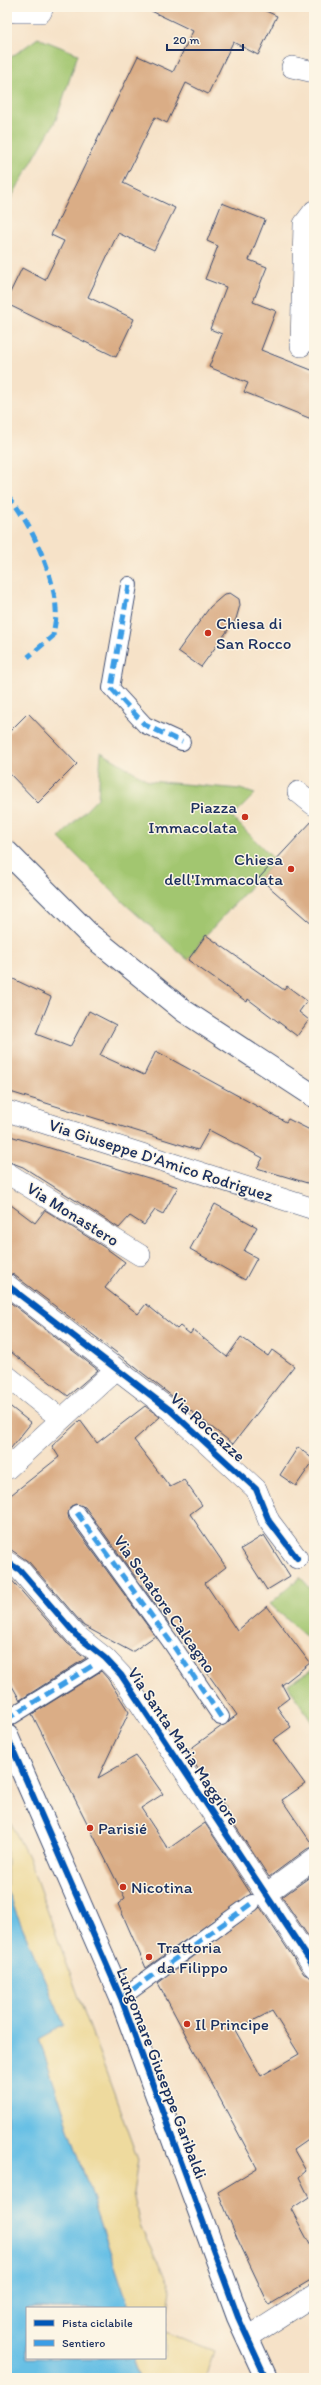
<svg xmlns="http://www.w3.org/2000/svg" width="321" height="2385" viewBox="0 0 321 2385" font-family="Itim,sans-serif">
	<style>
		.green { fill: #a2c670; stroke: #5e7a67 }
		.sand { fill: #eeda9e; stroke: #84847e }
		.water { fill: #68c0e5; stroke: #4278a2 }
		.building { fill: #daad86; fill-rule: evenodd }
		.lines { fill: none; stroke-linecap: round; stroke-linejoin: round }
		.pedestrian-casing { stroke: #3c4a6e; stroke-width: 18 }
		.minor-casing { stroke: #3c4a6e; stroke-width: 22 }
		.tertiary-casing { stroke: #3c4a6e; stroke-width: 24 }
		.pedestrian { stroke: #fff; stroke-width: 16 }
		.minor { stroke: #fff; stroke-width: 21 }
		.tertiary { stroke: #fff; stroke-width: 22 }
		.quiet { stroke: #3b9de6; stroke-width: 5; stroke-dasharray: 10 5; stroke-linecap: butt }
		.cycleway-casing { stroke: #fcf5e5; stroke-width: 8 }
		.cycleway { stroke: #0057b8; stroke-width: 6 }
		.poi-dot { fill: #c8321e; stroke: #fcf5e5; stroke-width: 1.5 }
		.labels { text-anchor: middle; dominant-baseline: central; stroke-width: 3; stroke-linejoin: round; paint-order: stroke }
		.poi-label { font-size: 17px; fill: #1b2f5e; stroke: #fcf5e5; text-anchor: start }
		.street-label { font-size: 17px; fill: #1b2f5e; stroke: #fcf5e5 }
	</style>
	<rect width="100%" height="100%" fill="#fcf5e5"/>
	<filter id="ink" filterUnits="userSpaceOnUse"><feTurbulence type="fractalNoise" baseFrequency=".025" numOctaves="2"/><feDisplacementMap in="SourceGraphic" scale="8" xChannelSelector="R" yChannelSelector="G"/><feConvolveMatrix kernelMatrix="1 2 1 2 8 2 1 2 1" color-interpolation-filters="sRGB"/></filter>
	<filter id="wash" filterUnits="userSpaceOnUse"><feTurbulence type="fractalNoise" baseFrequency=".012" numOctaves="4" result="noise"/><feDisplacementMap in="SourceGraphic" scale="16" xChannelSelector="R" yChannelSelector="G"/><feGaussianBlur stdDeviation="0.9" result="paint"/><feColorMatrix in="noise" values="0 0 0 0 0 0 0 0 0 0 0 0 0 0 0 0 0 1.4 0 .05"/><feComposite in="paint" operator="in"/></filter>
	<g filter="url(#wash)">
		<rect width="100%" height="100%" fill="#f6e2c8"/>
		<!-- green -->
		<g class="green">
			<polygon points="38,38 78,54 56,120 7,205 7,60"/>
			<polygon points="101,752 149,781 240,789 255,794 232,817 275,860 206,935 188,960 123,902 59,838 98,798"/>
			<polygon points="300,1577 312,1590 314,1589 314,1644 270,1604"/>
			<polygon points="314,1668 314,1726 288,1685"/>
		</g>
		<!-- sand -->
		<g class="sand">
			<polygon points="7,1816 28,1857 138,2160 133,2193 140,2225 171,2290 165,2331 165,2308 129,2308 39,2039 64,2025 7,1891"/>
			<polygon points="165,2332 214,2352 205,2378 139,2378 133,2361 134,2358 165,2358"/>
		</g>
		<!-- water -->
		<polygon class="water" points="7,1891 64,2025 39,2039 129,2308 27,2308 27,2358 134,2358 133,2362 139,2378 7,2378"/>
		<g id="blocks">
			<!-- building -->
			<g class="building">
				<polygon points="143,7 257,7 277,16 258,55 233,42 208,94 186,83 167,123 155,117 123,183 175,208 154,250 118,233 88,297 134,319 116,357 7,304 7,299 22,268 45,280 64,241 51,235 138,56 173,72 193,31"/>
				<polygon points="222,203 265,220 249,260 267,267 253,302 276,311 261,350 314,371 314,420 244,392 248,383 209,367 222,334 210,329 226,287 205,279 218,246 207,241"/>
				<polygon points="230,593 239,599 240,605 236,619 201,667 178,651 210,607 225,594"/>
				<polygon points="28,713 77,764 38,803 7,771 7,734"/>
				<polygon points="314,819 314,926 259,878"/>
				<polygon points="206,935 284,990 287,986 307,1001 299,1012 309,1020 297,1036 248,999 247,1002 188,960"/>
				<polygon points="7,976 51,997 36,1034 70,1047 89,1011 116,1025 100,1055 144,1075 156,1051 286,1122 288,1119 314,1132 314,1185 257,1168 263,1158 209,1130 198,1150 7,1091"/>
				<polygon points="7,1135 178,1187 163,1214 155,1210 144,1225 130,1216 119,1228 23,1167 7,1161"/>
				<polygon points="7,1202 35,1223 45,1210 107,1249 125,1262 105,1288 138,1314 146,1304 177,1329 180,1326 190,1334 193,1330 227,1357 241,1337 268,1356 272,1350 294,1366 233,1444 117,1353 14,1275 7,1273"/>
				<polygon points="215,1204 257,1227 244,1251 257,1258 245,1280 190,1249"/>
				<polygon points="7,1300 98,1370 68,1396 7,1349"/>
				<polygon points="7,1404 31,1423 7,1453"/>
				<polygon points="145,1406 160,1417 134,1440 170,1487 184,1480 202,1505 190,1514 226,1567 205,1583 237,1631 267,1606 310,1663 282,1685 289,1698 277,1707 291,1727 273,1740 305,1784 282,1800 314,1847 307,1849 269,1877 224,1809 226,1808 184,1749 190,1749 237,1715 172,1623 170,1625 85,1507 76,1504 71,1506 68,1514 69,1519 155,1636 132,1652 84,1626 29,1562 7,1547 7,1498 59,1457 52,1446 80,1420 97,1443"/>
				<polygon points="298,1447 314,1460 296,1486 280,1475"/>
				<polygon points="264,1535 290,1576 267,1590 241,1549"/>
				<polygon points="9,1577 67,1643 86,1658 20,1700 7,1677 7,1579"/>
				<polygon points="101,1671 108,1679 129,1712 98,1778 136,1756 163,1794 141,1808 168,1849 205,1823 251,1894 146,1968 118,1904 125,1898 32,1714"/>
				<polygon points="314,1874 314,1945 282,1897"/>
				<path d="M260,1907L304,1974L314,1979V2136L294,2150L306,2171L299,2177L309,2197L291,2209L314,2252V2278L269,2305L237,2238L218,2192L257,2168L158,1983ZM272,2011L299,2054L261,2076L235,2030Z"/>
			</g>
		</g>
	</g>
	<g filter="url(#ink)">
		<use href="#blocks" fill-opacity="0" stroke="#3c4a6e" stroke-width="1"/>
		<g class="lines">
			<defs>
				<g id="pedestrian">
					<polyline points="129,585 111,688 145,725 182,742"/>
					<polyline points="77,1513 170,1641 221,1717"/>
					<polyline points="7,1719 95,1664"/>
					<polyline points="121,1998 252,1903"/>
				</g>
				<g id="minor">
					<polyline points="7,9 15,12 41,12 43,7"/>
					<polyline points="292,67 314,72"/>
					<polyline points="301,346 304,224 314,211"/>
					<polyline points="298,792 314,805"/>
					<polyline points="7,1111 314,1209"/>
					<polyline points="7,1173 140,1255"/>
					<polyline points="7,1285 170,1410 256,1489 269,1521 297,1558"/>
					<polyline points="7,1376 61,1419"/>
					<polyline points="7,1469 111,1374"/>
					<polyline points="7,1562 20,1570 76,1635 105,1658 121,1675 314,1967"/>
					<polyline points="266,1894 314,1859"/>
					<polyline points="247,2338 314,2295"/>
				</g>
				<g id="tertiary">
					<polyline points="7,852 89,934 184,1011 314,1096"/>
					<polyline points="7,1736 121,1998 238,2317 266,2378"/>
				</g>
			</defs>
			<!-- pedestrian casing -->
			<use href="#pedestrian" class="pedestrian-casing"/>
			<!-- minor casing -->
			<use href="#minor" class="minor-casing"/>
			<!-- tertiary casing -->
			<use href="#tertiary" class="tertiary-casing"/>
			<!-- pedestrian -->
			<use href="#pedestrian" class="pedestrian"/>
			<!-- minor -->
			<use href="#minor" class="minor"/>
			<!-- tertiary -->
			<use href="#tertiary" class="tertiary"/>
			<!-- quiet -->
			<g class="quiet">
				<path d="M7,495C29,518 55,577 56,609C57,617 54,627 53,636L28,657"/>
				<polyline points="129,585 111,688 145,725 182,742"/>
				<polyline points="77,1513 170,1641 221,1717"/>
				<polyline points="7,1719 95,1664"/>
				<polyline points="121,1998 252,1903"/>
			</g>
			<defs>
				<g id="cycleway">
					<polyline points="7,1285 170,1410 256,1489 269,1521 297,1558"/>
					<polyline points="7,1562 20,1570 76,1635 105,1658 121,1675 314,1967"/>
					<polyline points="7,1736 121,1998 238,2317 266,2378"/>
				</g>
			</defs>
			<!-- cycleway casing -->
			<use href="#cycleway" class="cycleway-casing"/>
			<!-- cycleway -->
			<use href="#cycleway" class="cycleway"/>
		</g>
	</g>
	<!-- markers -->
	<g class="poi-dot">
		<circle cx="208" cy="633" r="4"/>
		<circle cx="245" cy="817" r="4"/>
		<circle cx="291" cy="869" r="4"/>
		<circle cx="90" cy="1828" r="4"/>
		<circle cx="123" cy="1887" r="4"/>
		<circle cx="149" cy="1957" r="4"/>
		<circle cx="187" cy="2024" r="4"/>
	</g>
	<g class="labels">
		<!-- poi labels -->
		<g class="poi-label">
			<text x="216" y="623">Chiesa di<tspan x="216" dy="20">San Rocco</tspan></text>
			<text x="237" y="807" text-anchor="end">Piazza<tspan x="237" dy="20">Immacolata</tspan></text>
			<text x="283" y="859" text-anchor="end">Chiesa<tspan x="283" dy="20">dell'Immacolata</tspan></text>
			<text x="98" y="1828">Parisié</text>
			<text x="131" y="1887">Nicotina</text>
			<text x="157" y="1947">Trattoria<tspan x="157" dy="20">da Filippo</tspan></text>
			<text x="195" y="2024">Il Principe</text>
		</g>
		<!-- street labels -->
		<g class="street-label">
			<text transform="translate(161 1160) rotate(18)">Via Giuseppe D'Amico Rodriguez</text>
			<text transform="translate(73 1214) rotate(32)">Via Monastero</text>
			<text transform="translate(208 1427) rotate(42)">Via Roccazze</text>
			<text transform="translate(165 1604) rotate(55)">Via Senatore Calcagno</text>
			<text transform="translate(184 1746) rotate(56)">Via Santa Maria Maggiore</text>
			<text transform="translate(162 2073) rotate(69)">Lungomare Giuseppe Garibaldi</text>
		</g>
	</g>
	<!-- margin -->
	<rect width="321" height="2385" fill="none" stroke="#fcf5e5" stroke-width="24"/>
	<!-- legend -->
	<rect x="26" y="2307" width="140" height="52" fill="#fcf5e5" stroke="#a2a6af"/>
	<rect x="34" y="2320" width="20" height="6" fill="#0057b8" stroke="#a2a6af"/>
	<text x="62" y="2327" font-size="12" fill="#1b2f5e">Pista ciclabile</text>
	<rect x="34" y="2340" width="20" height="6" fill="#3b9de6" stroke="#a2a6af"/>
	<text x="62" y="2347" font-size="12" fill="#1b2f5e">Sentiero</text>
	<!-- scale -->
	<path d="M167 44v6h76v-6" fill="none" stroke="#1b2f5e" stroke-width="2"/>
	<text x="173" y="44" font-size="12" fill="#1b2f5e" stroke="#fcf5e5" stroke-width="3" paint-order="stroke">20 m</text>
</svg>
